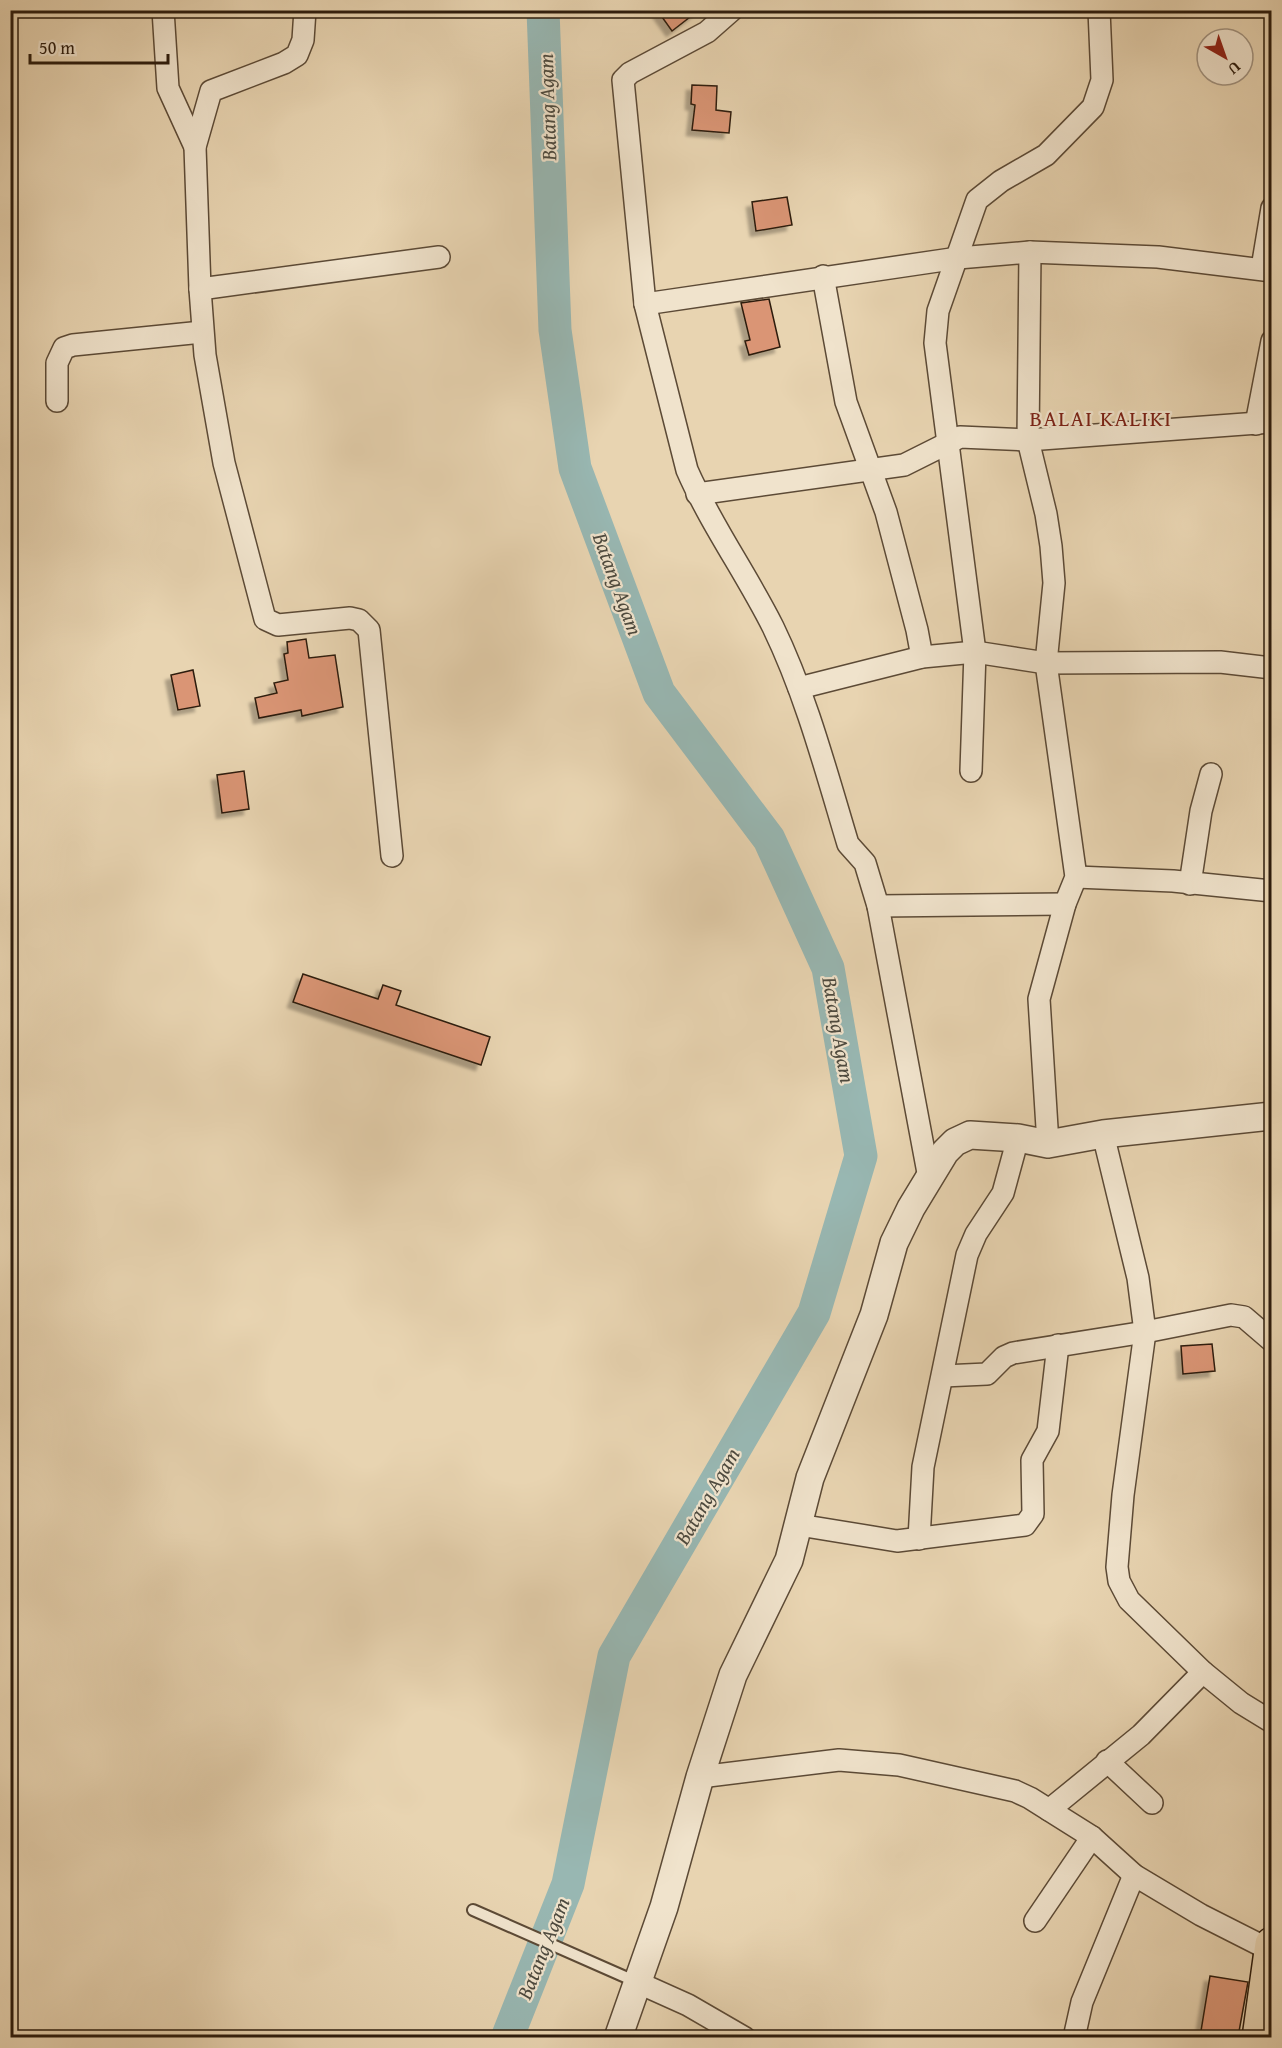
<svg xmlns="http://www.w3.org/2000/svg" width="1282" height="2048" viewBox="0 0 1282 2048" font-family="'Gentium Book Plus',serif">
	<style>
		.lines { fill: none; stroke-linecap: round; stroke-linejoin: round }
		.river { stroke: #98b7b2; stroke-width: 33 }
		.building { fill: #da9575; stroke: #2d1c0d; stroke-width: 1.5; filter: url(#shadow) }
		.service-casing { stroke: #5c4a36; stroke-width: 14 }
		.minor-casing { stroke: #5c4a36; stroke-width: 24 }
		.tertiary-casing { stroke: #5c4a36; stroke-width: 30 }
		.trunk-casing { stroke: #2d1c0d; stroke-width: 36 }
		.service { stroke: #f0e3cc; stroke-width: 10 }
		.minor { stroke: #f0e3cc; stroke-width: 21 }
		.tertiary { stroke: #f0e3cc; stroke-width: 27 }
		.trunk { stroke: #e8d4b1; stroke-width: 33 }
		.labels { text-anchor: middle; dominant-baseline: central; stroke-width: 4.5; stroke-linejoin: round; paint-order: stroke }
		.water-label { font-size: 21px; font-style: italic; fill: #4d4a3f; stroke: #f0e3cc }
		.quarter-label { font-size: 22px; letter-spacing: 1.5px; fill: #7a1f14; stroke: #f0e3cc }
	</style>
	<defs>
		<filter id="shadow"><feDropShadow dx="-5.5" dy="5.5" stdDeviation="1.5" flood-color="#0004"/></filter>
	</defs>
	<rect width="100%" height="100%" fill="#e8d4b1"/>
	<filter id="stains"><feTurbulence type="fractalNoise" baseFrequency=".00333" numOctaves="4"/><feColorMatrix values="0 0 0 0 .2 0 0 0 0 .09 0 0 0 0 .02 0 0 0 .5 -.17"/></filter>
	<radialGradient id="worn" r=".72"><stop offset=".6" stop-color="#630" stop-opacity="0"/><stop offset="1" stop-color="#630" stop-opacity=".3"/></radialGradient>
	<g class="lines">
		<!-- river -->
		<polyline class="river" points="507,2038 568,1884 614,1656 814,1313 861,1156 828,968 769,839 659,693 575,468 555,330 543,10"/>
	</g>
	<!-- building -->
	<g class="building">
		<polygon points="657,10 699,10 672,31"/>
		<polygon points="692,85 717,86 716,110 731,112 729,133 692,130 695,105 691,104"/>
		<polygon points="787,197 792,225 756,231 752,202"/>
		<polygon points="769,299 780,347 749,355 745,341 750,340 741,303"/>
		<polygon points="306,639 309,658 335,655 343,707 302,716 301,710 259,718 255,698 277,693 274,683 288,680 284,654 288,653 287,642"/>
		<polygon points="193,670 200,706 178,710 171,675"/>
		<polygon points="244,771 249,809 222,813 217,775"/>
		<polygon points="303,974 378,999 383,985 401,991 396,1005 490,1037 481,1065 293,1002"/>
		<polygon points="1212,1344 1215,1371 1183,1374 1181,1346"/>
		<polygon points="1210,1976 1248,1982 1238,2037 1201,2031"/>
	</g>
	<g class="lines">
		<defs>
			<polyline id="service" points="473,1910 639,1983"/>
			<g id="minor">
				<polyline points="163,10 168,88 195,147"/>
				<polyline points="305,10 303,40 297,55 284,63 211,91 195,147 200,289 205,355 224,463 265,619 278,625 350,618 359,620 369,630 392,856"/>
				<path d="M732,10L707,32L630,73L623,80L645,304L687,470C711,525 746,573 773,627C806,695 826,771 848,844L865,863L878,906L929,1178"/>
				<polyline points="1030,252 1028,440 1046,514 1051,546 1054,583 1046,663 1076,877 1065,904 1039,999 1048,1144"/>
				<polyline points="1262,268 1272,208"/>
				<polyline points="823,276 846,402 886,512 917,630 922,657"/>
				<polyline points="200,289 439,257"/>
				<polyline points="645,304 958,258 1030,252 1158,257 1272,271"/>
				<polyline points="57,401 57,363 64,348 73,345 202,332"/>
				<polyline points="1256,424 1272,341"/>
				<polyline points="697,494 904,465 960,437 1028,440 1272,422"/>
				<polyline points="799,688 922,657 975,652 1046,663 1220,662 1272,668"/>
				<polyline points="971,771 975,652 935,343 938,311 977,200 1001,181 1046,155 1093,107 1102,80 1099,10"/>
				<polyline points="1076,877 1173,881 1272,891"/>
				<polyline points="1190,884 1201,811 1211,774"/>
				<polyline points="878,906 1065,904"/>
				<polyline points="1103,1134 1138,1278 1145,1332 1123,1495 1117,1567 1119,1581 1129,1600 1203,1672 1241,1703 1272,1722"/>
				<polyline points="943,1376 987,1374 1004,1357 1013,1353 1145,1332 1231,1315 1244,1317 1272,1341"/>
				<polyline points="799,1525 897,1541 1025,1525 1033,1514 1032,1460 1048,1431 1058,1345"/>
				<polyline points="919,1539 923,1467 967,1255 976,1234 1003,1193 1018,1138"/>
				<polyline points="1107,1761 1152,1803"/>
				<polyline points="700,1777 839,1760 899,1765 1015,1791 1030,1798 1092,1837 1134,1875 1201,1915 1270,1950"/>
				<polyline points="1049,1810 1141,1735 1203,1672"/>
				<polyline points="1035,1921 1092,1837"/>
				<polyline points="639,1983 688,2005 745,2038"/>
				<polyline points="1074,2038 1082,2002 1134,1875"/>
			</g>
			<polyline id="tertiary" points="618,2038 664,1907 700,1777 733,1675 789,1560 810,1478 874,1315 894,1243 911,1208 945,1152 955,1142 970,1135 1018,1138 1048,1144 1103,1134 1272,1116"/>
			<polyline id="trunk" points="1259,2038 1272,1944"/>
		</defs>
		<!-- service casing -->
		<use href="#service" class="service-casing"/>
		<!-- minor casing -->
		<use href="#minor" class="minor-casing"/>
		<!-- tertiary casing -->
		<use href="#tertiary" class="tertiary-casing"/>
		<!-- trunk casing -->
		<use href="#trunk" class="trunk-casing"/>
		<!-- service -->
		<use href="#service" class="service"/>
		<!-- minor -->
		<use href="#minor" class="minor"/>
		<!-- tertiary -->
		<use href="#tertiary" class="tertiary"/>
		<!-- trunk -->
		<use href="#trunk" class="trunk"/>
	</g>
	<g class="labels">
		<!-- water labels -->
		<g class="water-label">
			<text transform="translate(547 107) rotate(-92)">Batang Agam</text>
			<text transform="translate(618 584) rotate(70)">Batang Agam</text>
			<text transform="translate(839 1030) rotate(80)">Batang Agam</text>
			<text transform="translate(707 1496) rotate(-60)">Batang Agam</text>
			<text transform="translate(543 1948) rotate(-68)">Batang Agam</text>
		</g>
		<!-- quarter labels -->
		<g class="quarter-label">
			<text x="1101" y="418">BALAI KALIKI</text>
		</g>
	</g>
	<!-- margin -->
	<rect width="1282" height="2048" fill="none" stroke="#e8d4b1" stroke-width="36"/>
	<rect x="12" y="12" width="1258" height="2024" fill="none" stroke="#2d1c0d" stroke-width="3"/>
	<rect x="18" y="18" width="1246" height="2012" fill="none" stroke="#2d1c0d" stroke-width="1.5"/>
	<!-- north arrow -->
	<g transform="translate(1225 57) rotate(140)"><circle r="28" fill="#f0e3cc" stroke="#a29380" stroke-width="1.5"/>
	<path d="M0-4.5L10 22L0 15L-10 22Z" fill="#8f2418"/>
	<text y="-9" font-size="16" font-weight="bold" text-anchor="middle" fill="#2d1c0d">U</text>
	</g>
	<!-- scale -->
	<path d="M30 54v9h138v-9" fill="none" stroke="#2d1c0d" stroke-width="3"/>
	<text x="39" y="54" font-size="18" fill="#2d1c0d" stroke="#f0e3cc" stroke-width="4.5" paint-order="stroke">50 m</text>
	<rect width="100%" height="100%" filter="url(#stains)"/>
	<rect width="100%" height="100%" fill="url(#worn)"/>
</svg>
